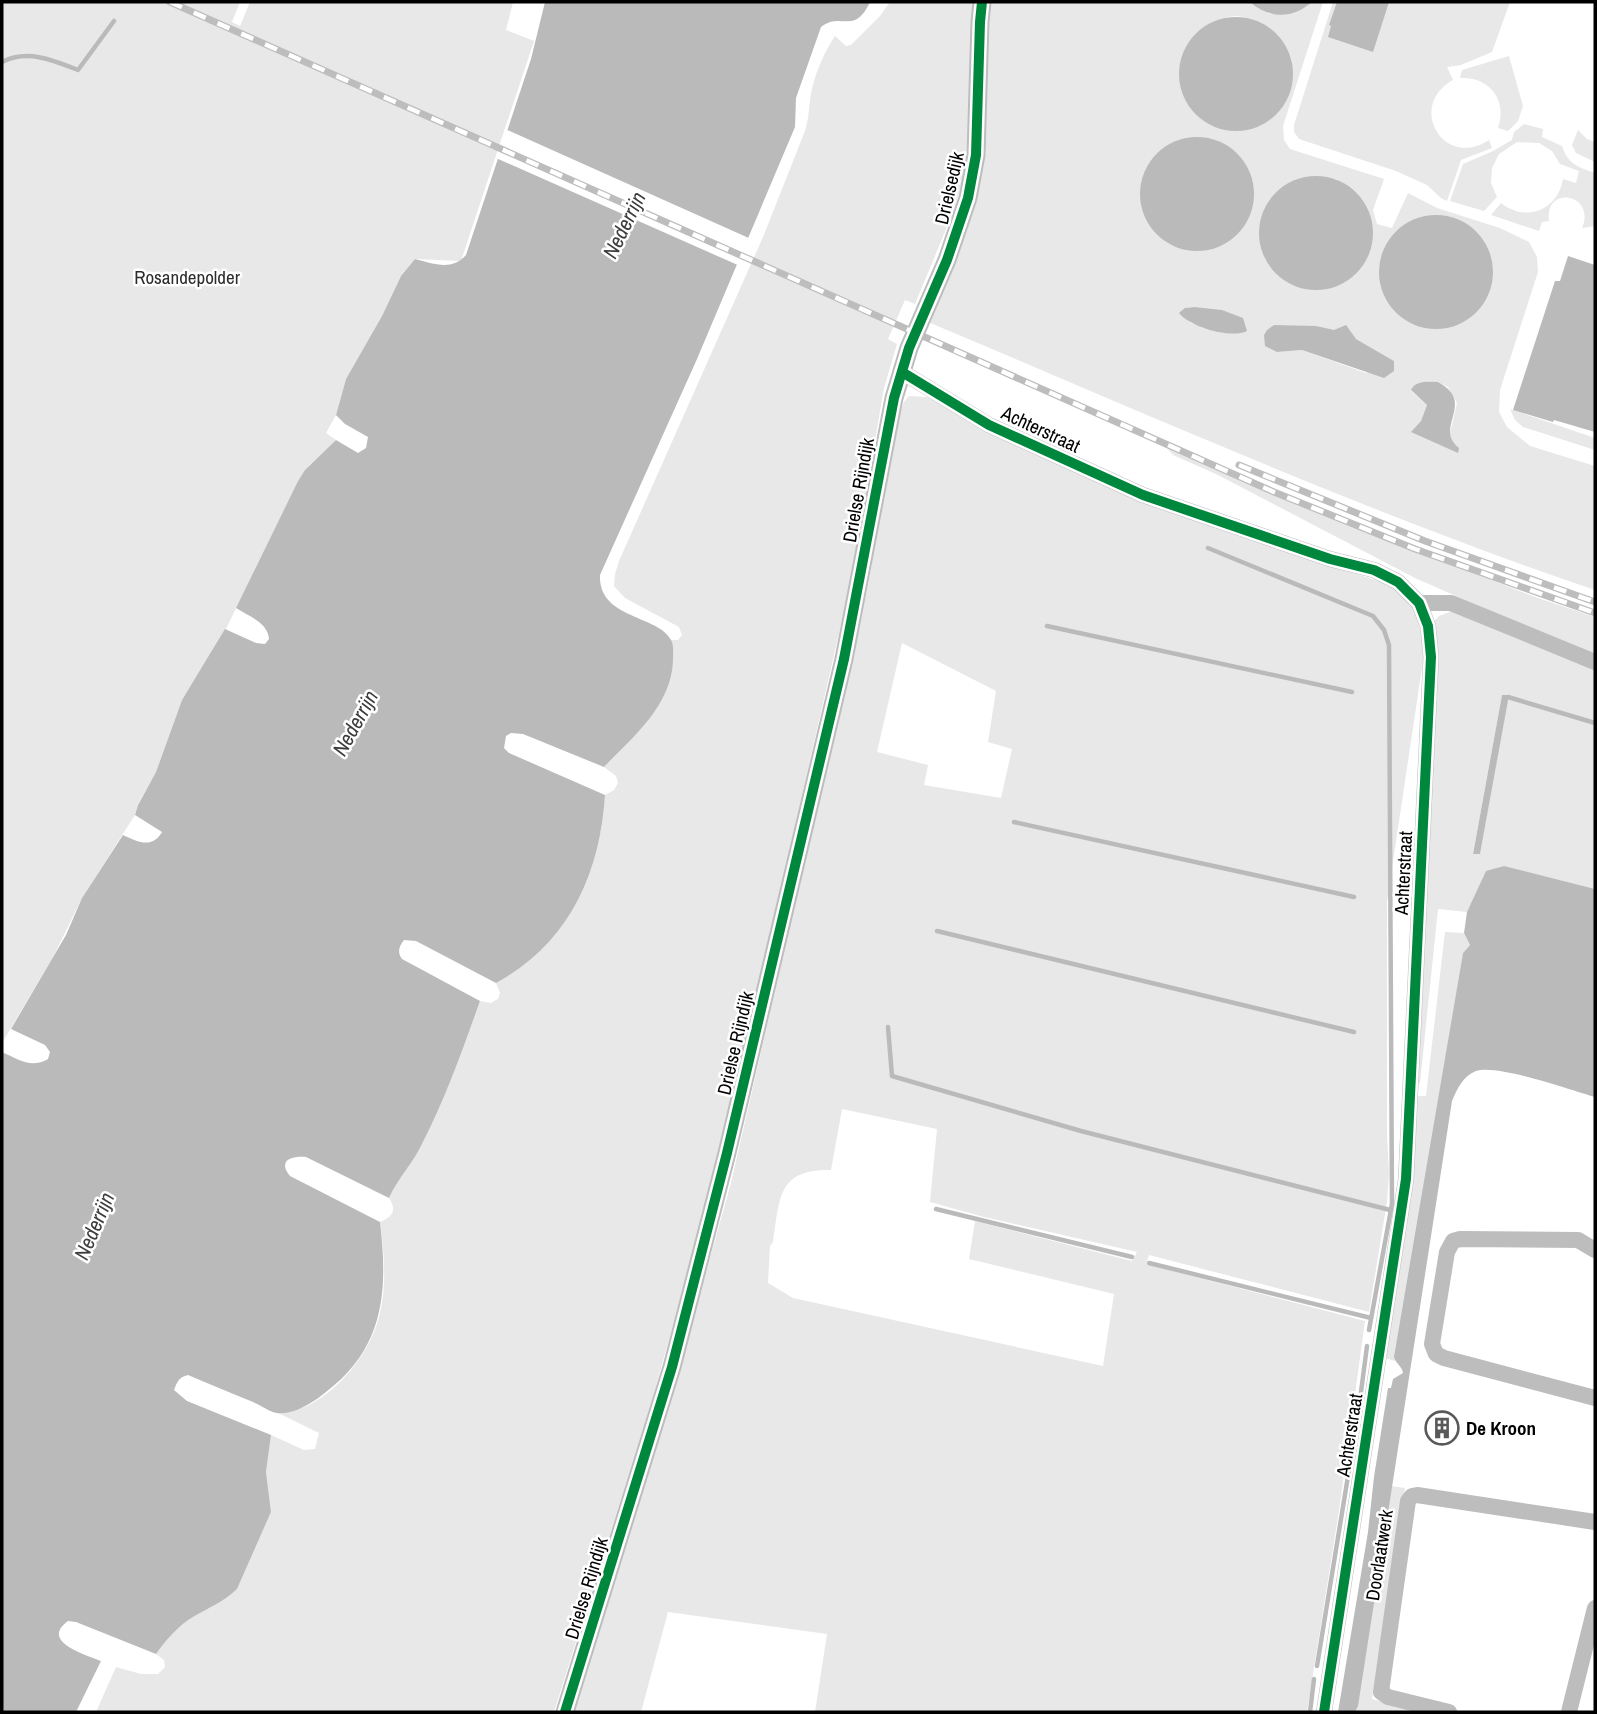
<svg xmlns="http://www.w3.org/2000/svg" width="1597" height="1714" viewBox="0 0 1597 1714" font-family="'Archivo Narrow',sans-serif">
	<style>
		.green { fill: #e8e8e8; fill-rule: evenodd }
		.water { fill: #bababa }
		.pier { fill: #fff }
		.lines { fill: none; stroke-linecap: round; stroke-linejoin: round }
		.stream { stroke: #bababa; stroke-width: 4.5 }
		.minor { stroke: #bdbdbd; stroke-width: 16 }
		.tertiary { stroke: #bdbdbd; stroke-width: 19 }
		.rail-casing { stroke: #bdbdbd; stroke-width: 7 }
		.rail { stroke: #fff; stroke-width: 4.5; stroke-dasharray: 13; stroke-linecap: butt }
		.cycleway-casing { stroke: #fff; stroke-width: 15 }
		.cycleway { stroke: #00873e; stroke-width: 10 }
		.labels { text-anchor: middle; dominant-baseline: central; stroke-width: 5; stroke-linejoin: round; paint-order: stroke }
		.street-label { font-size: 19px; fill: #000; stroke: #fff }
		.park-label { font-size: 19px; fill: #2c2c2c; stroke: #fff }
		.poi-label { font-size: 19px; font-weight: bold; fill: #000; stroke: #fff; text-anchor: start }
		.water-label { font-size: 21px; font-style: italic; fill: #3d3d3d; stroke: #fff }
	</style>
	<rect width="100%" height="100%" fill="#fff"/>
	<!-- green -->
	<g class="green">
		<polygon points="2,2 240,2 232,22 240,26 250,2 513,2 506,30 534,41 461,261 415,259 401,276 382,316 346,379 336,415 326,433 336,440 306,469 298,481 223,635 182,700 156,772 138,804 135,815 82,898 53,957 2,1043"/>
		<path d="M890,2H978L965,172L954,210L915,304L905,300L888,339L897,344L884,388L851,581L714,1179L652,1400L554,1712H96L116,1667L141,1674H158L165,1667L164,1660L156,1654C166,1640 178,1626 193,1617C208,1608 224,1602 237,1589L271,1512L266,1472L271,1435L304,1450L315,1449L319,1433L278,1413C288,1411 300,1409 309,1405C342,1388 372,1349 380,1313C387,1283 384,1252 380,1222C393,1217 397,1210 389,1198C398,1178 414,1162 423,1142C446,1097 463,1049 480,1001L491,1003L498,999L500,993L496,983C568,944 600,875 605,795L614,790L618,783L616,776L604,767C638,733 681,694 671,640H678L682,635L679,627L625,598L614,586L615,574L619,561L763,237L805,131C809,118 809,106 811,93C815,74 824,52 835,36L846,46L851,45L880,16Z"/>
		<path d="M988,2H1250L1270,14L1306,7L1312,2H1323L1283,126L1284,140L1290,149L1384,179L1373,210L1377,224L1392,228L1408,193L1437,208L1500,228L1529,242L1537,257L1538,272L1500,390L1499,412L1507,427L1530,446L1595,466V590C1368,513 1149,415 928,322L960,245ZM1237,16C1260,19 1285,39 1292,61L1226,17ZM1336,179C1359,191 1375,218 1372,244L1272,269C1257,246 1257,218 1273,196ZM1428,216L1493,277L1488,296L1408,223ZM1195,307L1222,310L1201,326L1191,323L1185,308ZM1316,326L1356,339L1394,361L1366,373L1302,350L1277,352ZM1438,382L1448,387L1457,403L1450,433L1451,442L1412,432L1421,421L1427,405L1411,391C1416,380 1428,382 1438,382Z"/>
		<path d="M1333,2H1510L1492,52L1461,65L1447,67L1453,80C1406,106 1444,170 1489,140L1492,148L1461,160L1447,201L1441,198L1427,185L1396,171L1299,139L1294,132V125Z"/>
		<path d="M1509,56L1523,106L1518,121L1508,131L1498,128C1508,100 1489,76 1460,78L1462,70Z"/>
		<path d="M1524,124L1543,129L1542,137L1562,146C1567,163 1579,168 1595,173V226L1582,228C1597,194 1544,184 1549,221L1542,222L1539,231L1491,215L1501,203C1526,223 1558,210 1563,179L1576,183L1579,171L1560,164L1552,151L1539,143L1517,142L1499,154L1492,168L1491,183L1497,197L1484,211L1450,201L1463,164L1493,151L1512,140L1514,132Z"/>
		<polygon points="1578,130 1587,139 1595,142 1595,162 1576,153 1572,145"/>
		<path d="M909,396L927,397L1198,521L1232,534L1400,588C1417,608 1421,628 1424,654L1387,902V1134L1389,1174L1387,1202L1369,1312L1149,1255L1146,1264L1365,1321L1340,1504L1307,1712H815L827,1634L668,1612L641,1712H573L669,1405L731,1183L868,585L895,427L904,402ZM902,643L996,691L988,742L1012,749L1001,798L924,785L928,765L877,752ZM842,1109L937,1129L930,1202L984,1217L1137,1252L1132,1261L975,1221L969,1259L1114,1294L1103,1366L793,1298L768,1283L770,1246L773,1242C780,1198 777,1169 831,1170Z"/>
		<polygon points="1510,409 1595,438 1595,450 1523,427 1515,420"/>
		<polygon points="1167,448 1279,497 1535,597 1595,617 1595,657 1415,578 1218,475 1173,455"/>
		<path d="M1452,611L1595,668V889L1503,866L1483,876L1482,883L1467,912L1438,909L1420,1083H1415L1434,621L1439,616ZM1502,695L1508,696L1480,854L1473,853Z"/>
		<polygon points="1445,932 1464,933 1470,945 1463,953 1395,1361 1385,1358 1415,1096 1426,1096"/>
		<polygon points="1391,1486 1405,1488 1372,1699 1421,1712 1355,1712"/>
	</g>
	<!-- water -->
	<g class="water">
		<path d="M545,2H870C854,36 841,11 821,27L796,98L795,127L697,359L600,575C598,619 658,615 671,640C674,645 673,655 673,661C671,706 633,737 604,767L523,734L511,733L506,736L504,748L509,753L605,795C600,875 568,944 496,983L416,941L404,940C399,946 397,952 402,959L480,1001C463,1049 446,1097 423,1142C414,1162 398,1178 389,1198L306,1157C292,1156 277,1160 290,1176L380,1222C388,1290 385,1347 326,1392C314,1402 294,1415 277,1413C270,1412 260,1405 253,1402C231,1393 209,1384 188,1375C179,1377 177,1382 174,1390L187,1401L271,1435L266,1472L271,1512L237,1589C224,1602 208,1608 193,1617C178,1626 166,1640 156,1654L76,1622L68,1621C39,1642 87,1655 101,1661L76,1712H2V1052C18,1059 31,1069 48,1059L50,1052L45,1045L11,1029L66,935L82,898L123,835C138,842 152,849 162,832L135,815L138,805L156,772L182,700L225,629L256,643L265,644L269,639C268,622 248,616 236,608L298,481L305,470L336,440L358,453L366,448L368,437L345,424L336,415L346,379L382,316L401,276L415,259C434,264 452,271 466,255L531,59Z"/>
		<path d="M1250,2H1312C1293,19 1269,19 1250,2Z"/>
		<polygon points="1337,2 1389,2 1373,52 1328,37 1331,26 1329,25"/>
		<circle cx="1236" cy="74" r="57"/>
		<circle cx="1197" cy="194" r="57"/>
		<circle cx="1316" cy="233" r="57"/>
		<circle cx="1436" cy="272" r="57"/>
		<polygon points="1568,256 1595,265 1595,432 1554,420 1553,422 1513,410 1555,281 1560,281"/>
		<path d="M1195,307L1222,310L1243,318L1247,331C1231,339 1190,327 1179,313L1185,308Z"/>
		<polygon points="1274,325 1316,326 1334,330 1346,325 1356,339 1394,361 1394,371 1384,378 1302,350 1277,352 1265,346 1264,335 1267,330"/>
		<path d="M1438,382C1477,403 1433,427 1459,448L1458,453L1411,432L1421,421L1427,405L1411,390C1416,380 1428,382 1438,382Z"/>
		<polygon points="1502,695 1509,695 1480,854 1473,854"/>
		<path d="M1504,866L1595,889V1097C1570,1090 1498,1064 1476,1071C1463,1076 1457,1089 1452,1101L1358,1706L1355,1712H1338L1368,1532L1374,1477L1388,1388H1391L1393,1379L1403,1373C1402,1366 1396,1364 1394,1357L1463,953L1470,945L1464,933L1467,912L1486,871Z"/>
	</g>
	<!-- pier -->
	<polygon class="pier" points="505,129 751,239 740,266 496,158"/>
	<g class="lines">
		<!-- stream -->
		<g class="stream">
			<path d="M2,62C27,49 53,60 78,70L114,21"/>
			<polyline points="1208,548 1373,616 1384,630 1389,645 1392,1204 1369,1330"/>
			<polyline points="1047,626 1352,692"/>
			<polyline points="1508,697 1595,723"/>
			<polyline points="1014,822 1354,897"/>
			<polyline points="937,931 1354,1032"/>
			<polyline points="888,1027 892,1076 1081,1131 1390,1210"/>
			<polyline points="936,1209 1132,1257"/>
			<polyline points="1149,1263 1371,1318"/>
			<polyline points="1317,1666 1358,1415 1367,1346"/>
			<polyline points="1310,1712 1314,1679"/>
		</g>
		<!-- minor -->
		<g class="minor">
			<polyline points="902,372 989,425 1143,495 1330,559 1374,570 1398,582 1419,603 1428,626 1431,657 1406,1179 1324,1712"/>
			<polyline points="1419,603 1451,603 1595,662"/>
			<polyline points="1595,1250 1578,1240 1460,1239 1453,1241 1447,1252 1432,1344 1436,1354 1444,1358 1595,1398"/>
			<polyline points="1449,1712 1388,1697 1381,1692 1408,1501 1412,1496 1417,1495 1595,1522"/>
			<polyline points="1569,1712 1595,1608"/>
		</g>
		<!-- tertiary -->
		<polyline class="tertiary" points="565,1712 672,1367 727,1153 844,659 894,398 909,348 947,260 968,198 976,155 980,22 982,2"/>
		<defs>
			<g id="rail">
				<polyline points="170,2 1274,492 1415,549 1595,613"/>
				<polyline points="1239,465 1425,541 1595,602"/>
			</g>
		</defs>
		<!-- rail casing -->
		<use href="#rail" class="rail-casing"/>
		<!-- rail -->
		<use href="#rail" class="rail"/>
		<defs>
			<g id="cycleway">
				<polyline points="902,372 989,425 1143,495 1330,559 1374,570 1398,582 1419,603 1428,626 1431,657 1406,1179 1324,1712"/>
				<polyline points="565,1712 672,1367 727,1153 844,659 894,398 909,348 947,260 968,198 976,155 980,22 982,2"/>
			</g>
		</defs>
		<!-- cycleway casing -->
		<use href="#cycleway" class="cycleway-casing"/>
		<!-- cycleway -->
		<use href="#cycleway" class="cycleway"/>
	</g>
	<!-- icons -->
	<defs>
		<symbol id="building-ring" viewBox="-11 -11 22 22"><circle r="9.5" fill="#fff" stroke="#595959" stroke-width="1.5"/><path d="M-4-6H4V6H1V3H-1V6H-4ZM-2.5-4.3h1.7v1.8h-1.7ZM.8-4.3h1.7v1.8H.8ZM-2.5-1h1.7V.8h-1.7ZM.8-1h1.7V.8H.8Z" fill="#595959"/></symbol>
	</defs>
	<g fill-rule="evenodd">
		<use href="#building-ring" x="1423" y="1409" width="38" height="38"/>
	</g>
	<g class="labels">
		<!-- street labels -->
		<g class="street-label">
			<text transform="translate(949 188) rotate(-77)">Drielsedijk</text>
			<text transform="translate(1041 429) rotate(25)">Achterstraat</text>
			<text transform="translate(858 490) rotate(-80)">Drielse Rijndijk</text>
			<text transform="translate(1403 873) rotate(-87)">Achterstraat</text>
			<text transform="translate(735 1043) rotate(-77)">Drielse Rijndijk</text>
			<text transform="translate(1349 1435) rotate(-81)">Achterstraat</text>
			<text transform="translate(1379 1555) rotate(-81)">Doorlaatwerk</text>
			<text transform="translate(586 1588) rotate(-73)">Drielse Rijndijk</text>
		</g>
		<!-- park labels -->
		<g class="park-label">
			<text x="187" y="277">Rosandepolder</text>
		</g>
		<!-- poi labels -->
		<g class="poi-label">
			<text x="1466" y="1428">De Kroon</text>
		</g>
		<!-- water labels -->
		<g class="water-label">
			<text transform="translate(624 225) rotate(-64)">Nederrijn</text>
			<text transform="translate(355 723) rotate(-61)">Nederrijn</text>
			<text transform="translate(94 1226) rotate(-67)">Nederrijn</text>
		</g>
	</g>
	<!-- border -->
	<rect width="1597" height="1714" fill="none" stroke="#000000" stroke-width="7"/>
</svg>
